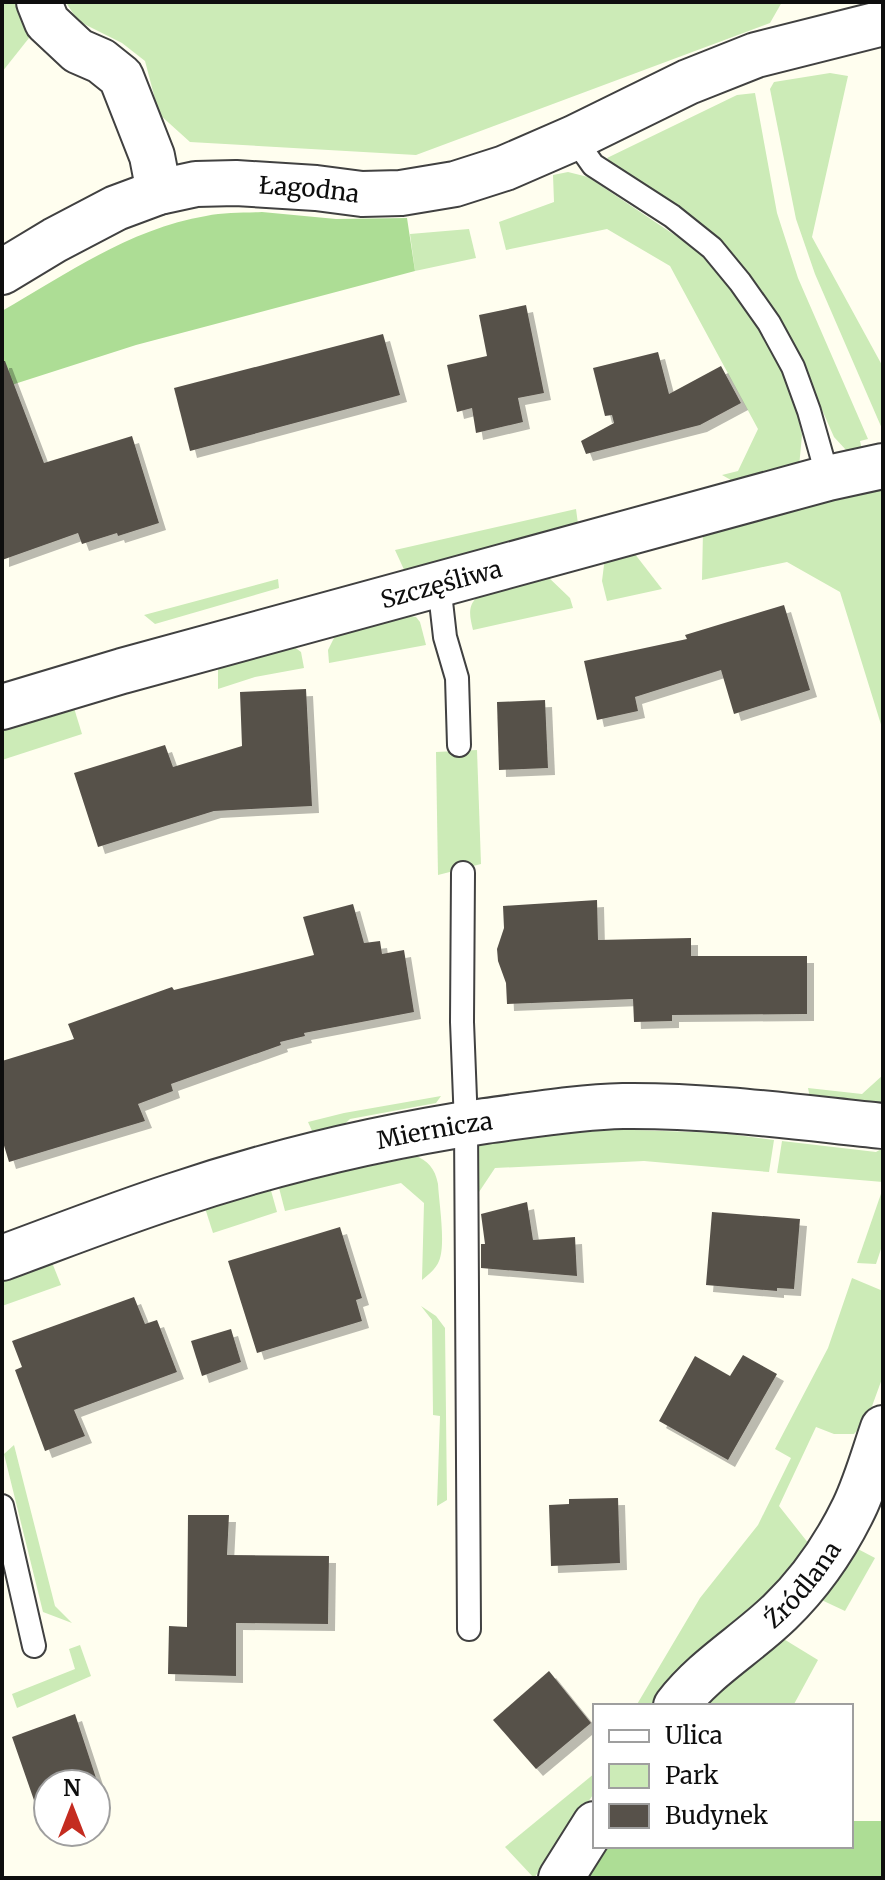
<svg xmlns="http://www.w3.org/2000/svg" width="885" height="1880" viewBox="0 0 885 1880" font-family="Merriweather,serif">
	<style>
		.green { fill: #ccebb7 }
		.forest { fill: #addd95 }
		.building { fill: #57514a; filter: url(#shadow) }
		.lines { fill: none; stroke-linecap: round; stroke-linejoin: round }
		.service-casing { stroke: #414141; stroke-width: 26 }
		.minor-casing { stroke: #414141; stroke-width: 48 }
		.service { stroke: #fff; stroke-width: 22 }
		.minor { stroke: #fff; stroke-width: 44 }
		.labels { text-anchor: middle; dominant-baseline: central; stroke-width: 8; stroke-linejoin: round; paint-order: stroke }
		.street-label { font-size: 24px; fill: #0e0e0e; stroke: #fff }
	</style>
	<defs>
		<filter id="shadow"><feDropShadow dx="7" dy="7" stdDeviation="0" flood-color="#0004"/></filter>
	</defs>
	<rect width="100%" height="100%" fill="#fffeef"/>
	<!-- green -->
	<g class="green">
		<polygon points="2,2 17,2 29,38 2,72"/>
		<polygon points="71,2 782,2 770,23 416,155 190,142 159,114 145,61 122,43 78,21 67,4"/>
		<polygon points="830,73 848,76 812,237 883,367 883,431 815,274 796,219 770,89 774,82"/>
		<polygon points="755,93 777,213 798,278 868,439 860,441 863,454 846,450 834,437 804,369 734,259 698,221 616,168 607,158 737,95"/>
		<polygon points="568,172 588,177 697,250 736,296 773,348 794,399 802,435 799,467 738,484 722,475 738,471 758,429 670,266 607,229 506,250 499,222 554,202 553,175"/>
		<polygon points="469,229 476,258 415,271 410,234"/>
		<polygon points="878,486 883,487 883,731 840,592 787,562 702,580 703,531"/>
		<polygon points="576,509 578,524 473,552 434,566 406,574 395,550"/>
		<polygon points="631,549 662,589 607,601 602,581 605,557"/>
		<path d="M546,575L570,598L573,608L473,630C470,617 467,607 477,597Z"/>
		<polygon points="278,579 279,588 155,624 144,615"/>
		<polygon points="410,616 416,617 420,622 426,645 329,663 328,650 335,636"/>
		<polygon points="293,646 301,652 304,668 255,677 218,689 218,667"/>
		<polygon points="74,708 82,734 2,760 2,731"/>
		<polygon points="477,750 481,864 438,875 436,752"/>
		<polygon points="883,1075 883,1106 810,1098 808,1088 862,1094"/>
		<polygon points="441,1096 436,1103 350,1119 341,1127 313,1133 308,1122 344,1113"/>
		<polygon points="575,1128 722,1133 774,1140 769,1172 644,1161 495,1168 479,1192 479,1278 465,1271 477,1148 486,1141"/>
		<polygon points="782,1141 876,1152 883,1148 883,1182 777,1173"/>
		<path d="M414,1155C428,1161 435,1168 438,1184C439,1203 446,1245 439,1261C436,1269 428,1275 422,1280L424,1203L401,1183L285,1211L278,1184L406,1159Z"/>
		<polygon points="270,1187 277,1212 213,1233 205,1208"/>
		<polygon points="883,1188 883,1243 876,1264 857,1263"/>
		<polygon points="51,1260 61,1285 2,1306 2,1277"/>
		<polygon points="852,1278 883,1291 883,1376 867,1420 854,1434 834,1434 816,1427 779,1506 809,1544 760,1601 658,1703 652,1706 636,1706 700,1598 758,1525 791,1458 775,1449 828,1348"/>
		<polygon points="421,1306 436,1316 445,1328 447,1500 437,1506 440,1416 433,1415 432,1320"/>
		<polygon points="14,1445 55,1606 72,1623 43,1612 4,1454"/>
		<polygon points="856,1548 875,1558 845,1611 813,1596"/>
		<polygon points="782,1638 818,1660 793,1706 696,1706"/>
		<polygon points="80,1645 91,1676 17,1708 12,1694 75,1669 69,1649"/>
		<polygon points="595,1773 595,1792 534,1878 505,1847"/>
	</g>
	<!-- forest -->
	<g class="forest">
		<path d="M262,212L336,219L407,218L415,271L136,345L2,388V311C66,274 132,228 206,216C224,212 244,213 262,212Z"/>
		<polygon points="851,1821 883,1821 883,1878 582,1878 603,1846 851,1846"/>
	</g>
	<!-- building -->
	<g class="building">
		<polygon points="526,305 544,393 518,398 523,422 476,433 472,408 457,412 447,365 487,356 479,315"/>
		<polygon points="383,334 400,395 190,451 174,388"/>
		<polygon points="658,352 669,394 721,366 741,403 700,425 586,454 581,441 614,423 612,415 605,416 593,368"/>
		<polygon points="2,361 5,361 44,463 132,436 159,523 118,536 117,533 82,544 78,533 2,560"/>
		<polygon points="784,605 810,690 734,714 721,670 635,697 638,711 597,720 584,661 687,639 685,635"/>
		<polygon points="306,689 312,806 214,811 98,847 74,773 165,745 173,767 242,746 240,692"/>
		<polygon points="545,700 548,768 499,770 497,702"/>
		<polygon points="597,900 598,940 691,938 691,956 807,956 807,1014 672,1015 672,1021 634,1022 633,999 507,1004 506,983 498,961 497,949 504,928 503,906"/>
		<polygon points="353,904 364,943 380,941 382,954 404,950 414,1012 304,1033 305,1036 280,1042 281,1045 171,1084 173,1091 138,1104 145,1121 9,1162 2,1139 2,1061 74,1039 68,1024 172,987 174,990 314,955 303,917"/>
		<polygon points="527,1202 533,1240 575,1237 577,1276 481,1268 481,1244 485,1244 481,1214"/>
		<polygon points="712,1212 800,1219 794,1289 777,1288 777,1291 706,1285"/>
		<polygon points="340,1227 362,1298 356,1300 362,1321 257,1353 228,1261"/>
		<polygon points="134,1297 145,1324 157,1320 177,1372 74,1410 85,1436 45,1451 15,1370 22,1367 12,1341"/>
		<polygon points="231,1329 241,1362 202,1376 191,1341"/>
		<polygon points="743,1355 777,1374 728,1460 659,1421 695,1356 730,1376"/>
		<polygon points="618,1498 620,1563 551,1566 549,1505 569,1504 569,1499"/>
		<polygon points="188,1515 229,1515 227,1555 329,1556 328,1624 236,1623 236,1676 168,1674 169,1626 187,1627"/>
		<polygon points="549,1671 591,1723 536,1769 493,1720"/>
		<polygon points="75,1714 98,1784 48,1784 48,1802 36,1806 12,1737"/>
	</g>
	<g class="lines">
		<defs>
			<g id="service">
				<polyline points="574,138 593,165 672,216 712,248 740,282 769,323 793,367 809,411 828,478"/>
				<polyline points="439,584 445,637 457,678 459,745"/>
				<polyline points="463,873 462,1022 466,1124 469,1629"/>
				<polyline points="2,1506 34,1646"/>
			</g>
			<g id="minor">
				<polyline points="39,2 47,22 78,51 101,61 121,77 152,156 159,192"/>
				<path id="s1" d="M2,272L55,240L116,208L159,192L196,184L236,183L316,188L362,194L401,193L455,184L505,168L574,138L688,82L756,55L883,23"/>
				<path id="s2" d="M2,707L122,671L828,478L883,466"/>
				<path id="s3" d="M2,1258C59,1237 115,1215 173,1196C274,1162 379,1137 485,1121C531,1115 577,1107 623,1106C710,1105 796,1117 883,1126"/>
				<path id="s4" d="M676,1706C705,1668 746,1645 780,1612C810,1583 836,1545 854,1508C866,1483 874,1454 883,1428"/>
				<polyline points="561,1878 595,1824"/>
			</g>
		</defs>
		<!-- service casing -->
		<use href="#service" class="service-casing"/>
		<!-- minor casing -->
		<use href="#minor" class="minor-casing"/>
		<!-- service -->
		<use href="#service" class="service"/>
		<!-- minor -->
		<use href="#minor" class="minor"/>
	</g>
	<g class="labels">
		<!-- street labels -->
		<g class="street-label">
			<text stroke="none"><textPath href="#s1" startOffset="328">Łagodna</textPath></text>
			<text stroke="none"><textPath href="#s2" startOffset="456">Szczęśliwa</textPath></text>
			<text stroke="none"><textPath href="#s3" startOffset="452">Miernicza</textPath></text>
			<text stroke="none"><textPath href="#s4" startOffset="176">Źródlana</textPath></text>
		</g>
	</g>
	<!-- border -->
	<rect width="885" height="1880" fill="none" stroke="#0e0e0e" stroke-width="8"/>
	<!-- legend -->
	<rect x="593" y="1704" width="260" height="144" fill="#ffffff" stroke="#9f9f9f" stroke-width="2"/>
	<rect x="609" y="1730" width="40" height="12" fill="#ffffff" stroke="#9f9f9f" stroke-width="2"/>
	<text x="665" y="1744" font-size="24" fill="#0e0e0e">Ulica</text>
	<rect x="609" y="1764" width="40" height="24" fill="#ccebb7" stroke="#9f9f9f" stroke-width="2"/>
	<text x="665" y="1784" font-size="24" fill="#0e0e0e">Park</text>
	<rect x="609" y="1804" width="40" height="24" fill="#57514a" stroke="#9f9f9f" stroke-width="2"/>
	<text x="665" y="1824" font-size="24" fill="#0e0e0e">Budynek</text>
	<!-- north arrow -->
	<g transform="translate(72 1808)"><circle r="38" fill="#ffffff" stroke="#9f9f9f" stroke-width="2"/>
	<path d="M0-6L14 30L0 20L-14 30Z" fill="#c42c20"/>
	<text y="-12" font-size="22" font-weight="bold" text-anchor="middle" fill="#0e0e0e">N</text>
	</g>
</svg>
